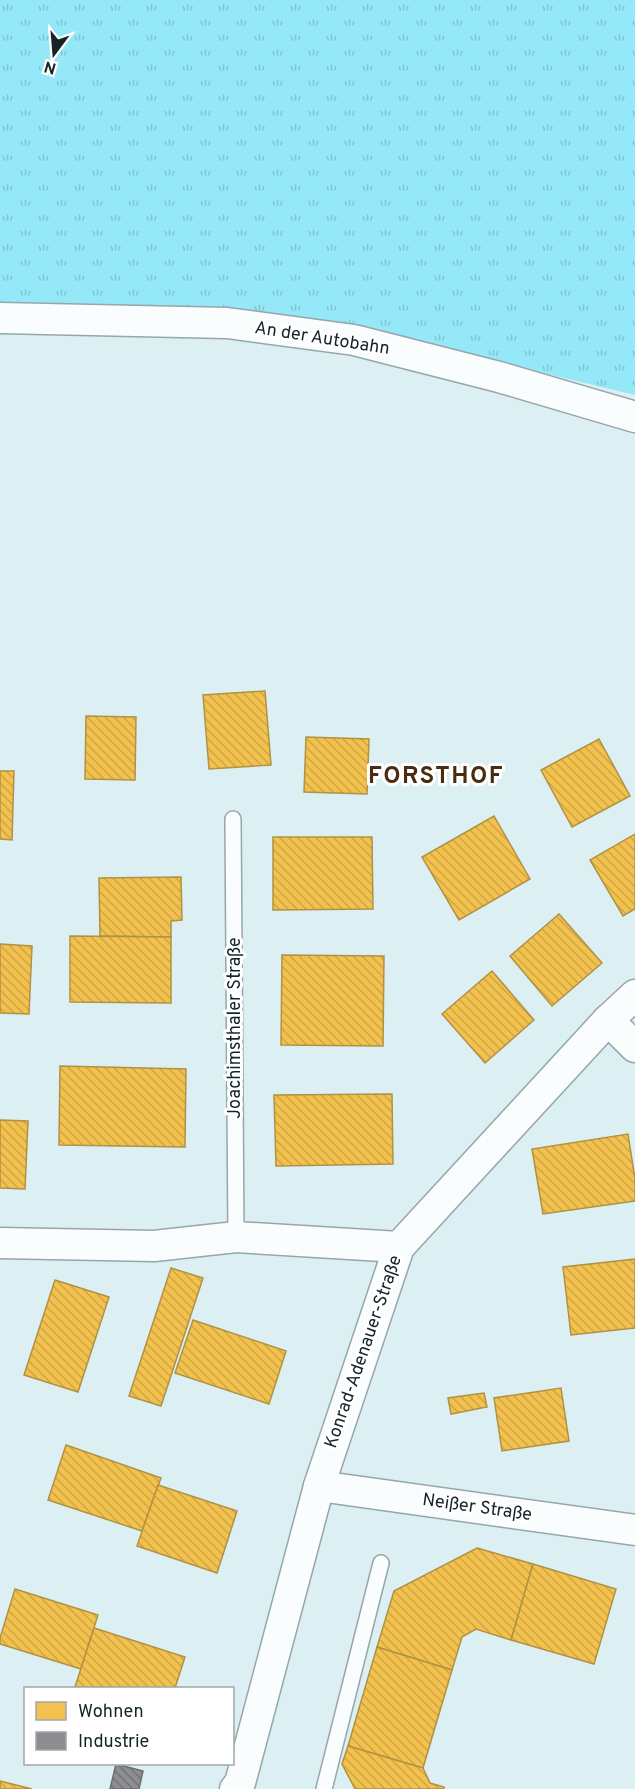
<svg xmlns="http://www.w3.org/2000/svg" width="635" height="1789" viewBox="0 0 635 1789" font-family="Overpass,sans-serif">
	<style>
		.grass { fill: url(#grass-tufts) }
		.homes { fill: url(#homes-back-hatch); stroke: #af9243; stroke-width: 1.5 }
		.industry { fill: url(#industry-back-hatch); stroke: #696e72; stroke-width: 1.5 }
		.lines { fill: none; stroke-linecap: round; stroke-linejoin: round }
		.lane-casing { stroke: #96a6a9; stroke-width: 18 }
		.street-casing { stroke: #96a6a9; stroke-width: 33 }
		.lane { stroke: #fafdfd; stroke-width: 15 }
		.street { stroke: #fafdfd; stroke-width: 30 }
		.labels { text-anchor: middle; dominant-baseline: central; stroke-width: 6; stroke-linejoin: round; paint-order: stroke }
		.street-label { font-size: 18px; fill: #142428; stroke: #fff }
		.district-label { font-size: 24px; font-weight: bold; letter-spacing: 1.5px; fill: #4a2d10; stroke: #fff }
	</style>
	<defs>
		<pattern id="grass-tufts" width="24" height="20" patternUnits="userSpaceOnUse" patternTransform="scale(1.5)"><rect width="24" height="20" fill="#94e8f7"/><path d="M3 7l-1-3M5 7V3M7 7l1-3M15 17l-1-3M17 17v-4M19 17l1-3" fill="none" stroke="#7fc7d4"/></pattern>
		<pattern id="homes-back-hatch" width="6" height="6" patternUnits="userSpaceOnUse" patternTransform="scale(1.5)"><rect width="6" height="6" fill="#f2c14e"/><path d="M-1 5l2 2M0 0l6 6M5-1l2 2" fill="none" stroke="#cfa644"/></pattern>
		<pattern id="industry-back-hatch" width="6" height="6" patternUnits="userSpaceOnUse" patternTransform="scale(1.5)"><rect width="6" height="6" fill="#8d8d92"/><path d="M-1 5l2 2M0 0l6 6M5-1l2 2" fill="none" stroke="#727377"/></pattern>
	</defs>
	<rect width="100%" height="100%" fill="#dceff3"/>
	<!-- grass -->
	<polygon class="grass" points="0,0 635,0 635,395 357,328 229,309 0,303"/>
	<!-- homes -->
	<g class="homes">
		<polygon points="265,691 271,765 209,769 203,695"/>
		<polygon points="86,716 136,717 135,780 85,779"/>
		<polygon points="306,737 369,739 367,794 304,792"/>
		<polygon points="599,739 630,796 572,827 541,770"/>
		<polygon points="0,771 14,771 12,840 0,839"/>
		<polygon points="494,816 530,879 459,920 422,857"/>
		<polygon points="635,834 635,909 623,916 590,860"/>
		<polygon points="273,837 372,837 373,909 273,910"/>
		<polygon points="181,877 182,920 171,921 171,937 100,936 99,878"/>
		<polygon points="559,914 602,963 552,1006 510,956"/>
		<polygon points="70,936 171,937 171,1003 70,1002"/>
		<polygon points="0,944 32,946 29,1014 0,1013"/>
		<polygon points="282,955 384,956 383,1046 281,1045"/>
		<polygon points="492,971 534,1020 485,1063 442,1014"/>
		<polygon points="60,1066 186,1069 185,1147 59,1145"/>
		<polygon points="392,1094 393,1164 276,1166 274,1095"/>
		<polygon points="0,1120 28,1121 25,1189 0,1188"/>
		<polygon points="628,1134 635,1179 635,1201 543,1214 532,1149"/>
		<polygon points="635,1259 635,1328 571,1335 563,1267"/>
		<polygon points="171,1268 203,1278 161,1406 129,1396"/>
		<polygon points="55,1280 109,1297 78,1392 24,1375"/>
		<polygon points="193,1320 286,1351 269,1404 175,1373"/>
		<polygon points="561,1388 569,1441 502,1451 494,1398"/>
		<polygon points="484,1393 487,1407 451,1414 448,1398"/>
		<polygon points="66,1445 161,1478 142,1531 48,1500"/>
		<polygon points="158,1485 237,1511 217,1573 137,1546"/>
		<polygon points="477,1548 533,1564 511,1640 476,1629 462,1637 452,1670 377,1647 394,1591"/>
		<polygon points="533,1564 616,1589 594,1664 511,1640"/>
		<polygon points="15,1589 98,1615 81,1669 0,1644 0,1638"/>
		<polygon points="94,1628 185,1657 175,1688 75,1687"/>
		<polygon points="377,1647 452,1670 423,1768 348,1746"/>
		<polygon points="348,1746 423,1768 430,1783 444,1787 444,1789 355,1789 342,1764"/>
		<polygon points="0,1781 32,1789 0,1789"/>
	</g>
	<!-- industry -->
	<polygon class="industry" points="116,1764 143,1771 139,1789 110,1789"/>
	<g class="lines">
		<defs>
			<g id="lane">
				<polyline points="233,819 236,1237"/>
				<polyline points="324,1789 381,1563"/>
			</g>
			<g id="street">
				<polyline points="0,318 227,323 354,340 499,377 635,417"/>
				<polyline points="608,1020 635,1047"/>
				<polyline points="0,1243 154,1246 236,1237 399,1247"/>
				<polyline points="319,1486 635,1530"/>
				<polyline points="235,1789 240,1783 319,1486 399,1247 608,1020 635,995"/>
			</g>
		</defs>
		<!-- lane casing -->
		<use href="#lane" class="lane-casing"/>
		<!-- street casing -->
		<use href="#street" class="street-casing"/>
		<!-- lane -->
		<use href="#lane" class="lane"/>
		<!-- street -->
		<use href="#street" class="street"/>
	</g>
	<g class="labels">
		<!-- street labels -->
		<g class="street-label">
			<text transform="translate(322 339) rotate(9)">An der Autobahn</text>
			<text transform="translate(235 1028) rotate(-90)">Joachimsthaler Straße</text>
			<text transform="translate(364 1352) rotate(-71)">Konrad-Adenauer-Straße</text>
			<text transform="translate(477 1508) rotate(8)">Neißer Straße</text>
		</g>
		<!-- district labels -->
		<g class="district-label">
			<text x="436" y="777">FORSTHOF</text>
		</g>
	</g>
	<!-- legend -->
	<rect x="24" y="1687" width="210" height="78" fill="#ffffff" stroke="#a1a7a9" stroke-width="1.5"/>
	<rect x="36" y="1702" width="30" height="18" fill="#f2c14e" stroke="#a1a7a9" stroke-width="1.5"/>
	<text x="78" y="1717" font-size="18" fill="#142428">Wohnen</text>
	<rect x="36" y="1732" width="30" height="18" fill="#8d8d92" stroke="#a1a7a9" stroke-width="1.5"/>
	<text x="78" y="1747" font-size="18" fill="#142428">Industrie</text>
	<!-- north arrow -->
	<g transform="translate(54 54) rotate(196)" stroke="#ffffff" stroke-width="4.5" paint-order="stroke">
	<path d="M0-4.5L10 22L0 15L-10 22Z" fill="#142428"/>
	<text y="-9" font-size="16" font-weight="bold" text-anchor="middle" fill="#142428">N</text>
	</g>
</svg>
